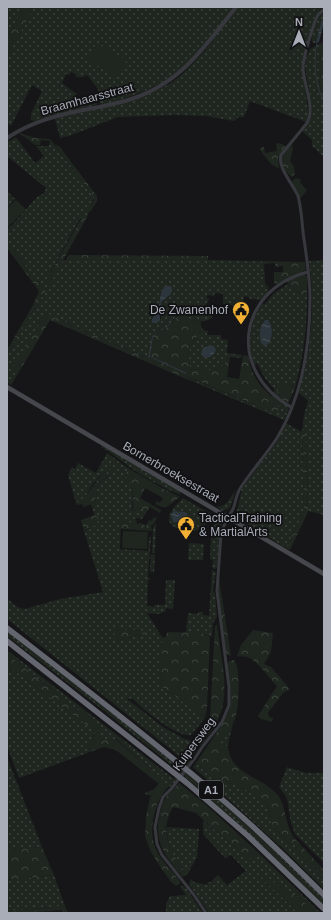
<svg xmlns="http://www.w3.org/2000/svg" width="331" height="920" viewBox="0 0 331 920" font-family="Helvetica,sans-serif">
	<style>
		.grass { fill: url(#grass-dots); fill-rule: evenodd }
		.forest { fill: url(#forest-crowns) }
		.garden { fill: #1e261f }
		.water { fill: url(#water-ripples) }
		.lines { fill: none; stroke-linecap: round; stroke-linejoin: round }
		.stream { stroke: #2c353c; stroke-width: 1 }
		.minor { stroke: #37383d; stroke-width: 3 }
		.tertiary { stroke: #37383d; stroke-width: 4 }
		.secondary { stroke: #45474d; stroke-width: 4.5 }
		.motorway { stroke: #63666e; stroke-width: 5.5 }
		.labels { text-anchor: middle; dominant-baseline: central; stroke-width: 3.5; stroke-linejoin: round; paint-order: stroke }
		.shield { fill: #111113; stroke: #7b7e86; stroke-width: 1 }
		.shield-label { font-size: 11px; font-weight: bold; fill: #a8adb8 }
		.street-label { font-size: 12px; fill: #a8adb8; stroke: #111113 }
		.poi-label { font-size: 12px; fill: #a8adb8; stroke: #111113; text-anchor: end }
	</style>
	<defs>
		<pattern id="grass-dots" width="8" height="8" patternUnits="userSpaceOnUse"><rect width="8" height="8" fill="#1e261f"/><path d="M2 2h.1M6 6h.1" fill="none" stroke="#3c433d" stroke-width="1.8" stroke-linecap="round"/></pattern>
		<pattern id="forest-crowns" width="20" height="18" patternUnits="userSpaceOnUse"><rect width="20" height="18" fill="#1e261f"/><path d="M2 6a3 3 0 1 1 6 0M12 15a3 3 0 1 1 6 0" fill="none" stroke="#3c433d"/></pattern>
		<pattern id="water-ripples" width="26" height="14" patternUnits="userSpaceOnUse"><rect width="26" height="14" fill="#2c353c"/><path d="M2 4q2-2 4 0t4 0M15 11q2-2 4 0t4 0" fill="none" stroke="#485056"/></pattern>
	</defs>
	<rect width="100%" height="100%" fill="#161618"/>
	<!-- grass -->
	<g class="grass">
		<polygon points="7,7 24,7 7,37"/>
		<path d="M34,7H234C218,27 204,50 185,66C161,87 132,97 102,105L100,103L98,89L88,76L86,75C83,78 79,78 75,76L76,74L71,72L69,75L66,74L62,83L77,94L72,101L74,108L97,103L96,106L94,105L91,107L51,116L34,121L31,120V114L42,91L32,85L11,126L7,123V57Z"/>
		<path d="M238,7H322L314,19L302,68L309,116L306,122L250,101L244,117H239L234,121L206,116L175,115L118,117L69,136L60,138L55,119C93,109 152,101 181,75C203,56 220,30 238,7Z"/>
		<path d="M324,10V17L321,22L316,43H313C308,35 318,17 324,10Z"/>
		<polygon points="319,44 320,87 324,100 324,157 312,146 312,140 302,131 311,118 312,109 305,67 306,58 310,49"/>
		<path d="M16,137L35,163L44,156L36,146H49L50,139L94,197L87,217H83L79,220L47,279L50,283L63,260H208L262,261L264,284L269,291L261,300L250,299L249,297L244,296L243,307L223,304V294L215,293L214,296L207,295V298H209L208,302H207L206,305H204V308L199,307V311L213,314L212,318C205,322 199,322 191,321L188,317L177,316L179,313H178L168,326L152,336L148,358L114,344L46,313L13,368L19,372L11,385L7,382V354L46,290L42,287L7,242V229L11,226L37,197L44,193L46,188L7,156V142ZM162,288L172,289L171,294L162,301L160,308L161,319L151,320L158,309Z"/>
		<polygon points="7,191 15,199 7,208"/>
		<path d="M324,260V515L308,511L306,432L302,437L304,512L286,548L237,518L236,515L242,488L278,440L286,423L302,432L304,415L308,401L298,392C312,350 315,305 309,261Z"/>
		<path d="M288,284L293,290L307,297C307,329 303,358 295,388L290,385L277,396L273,393L275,390L264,377L257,363L254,366C247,344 249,321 262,302L264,305L274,293ZM266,320L270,322L272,329L270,341H261L260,332L263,321Z"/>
		<path d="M203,330L208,331L207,335H221V339L228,340L227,353L242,355L241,358L229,357C219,375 207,369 190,369C188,350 189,343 203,330Z"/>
		<polygon points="187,377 276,414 279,402 272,397 273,395 286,405 289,409 284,420 187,379"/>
		<path d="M105,446L180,491L181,495C164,488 147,479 131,468C121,461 112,453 101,447Z"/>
		<path d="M107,453L128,468L125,481L132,483V510L134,511L139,508L148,510L141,520L139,518L133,519V523L121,521L120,549L148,551L149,537H151L148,577L151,579L148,580L147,606L154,607V605H165L166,580H175L173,609L166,608V611L159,614L147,613L162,637L161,686L205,718L191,735C178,738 142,709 133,699L126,698L163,727L186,740L183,746L184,755H186L183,759L7,619V598L17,607L25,609L60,599L103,592L84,531L90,529L95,516L91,504L96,503L95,499C98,495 96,491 98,486C100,481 108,477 113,473L108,470C102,474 98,478 93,484C87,492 86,499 76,503L68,475L72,467L75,469L78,463L96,473ZM114,629L146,631L144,634L117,641Z"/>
		<path d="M236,490L230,508L223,511L217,507C228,506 229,498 236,490Z"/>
		<path d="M183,498L211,514C209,519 205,527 200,529C197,531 192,530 188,530C159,528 168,511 183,498ZM176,511L183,512L184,523L173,522L171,515Z"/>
		<polygon points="213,515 222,522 220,529 217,568 215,569 212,568 213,560 210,559 211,537 215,522 210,520"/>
		<polygon points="156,523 155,553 152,553 153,528"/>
		<polygon points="189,543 204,544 203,560 188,560"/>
		<polygon points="151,554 155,555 154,573 150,571"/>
		<polygon points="212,570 216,572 213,592 215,594 217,617 213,623 212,637 201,633 186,633 188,613 198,614 198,612 203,612 203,615 209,616"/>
		<path d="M7,631L129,726L181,769L192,756L194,757L184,771C233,811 279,854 324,899V906L265,848L182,774L172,787L169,786L159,789L150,796L144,793L153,790L163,779L116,739H104L93,733L94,740L87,745L90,752L19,778L7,746V665L74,716L91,727L99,731L83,714L7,654V650L174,779L180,772L103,710L7,636Z"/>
		<polygon points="233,724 229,740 228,747 220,743"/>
		<polygon points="7,757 42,847 7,850"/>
		<polygon points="196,763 216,781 221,784 234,783 238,785 261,799 267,804 271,823 289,844 297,841 300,844 297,847 296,849 324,876 324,889 281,847 193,767"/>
		<polygon points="287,767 306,773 324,773 324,863 295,834 291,823 287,798 279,787"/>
		<polygon points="203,820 248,859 261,855 321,913 315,913 299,897 280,887 265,875 249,860 265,881 298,913 209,913 189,884 191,879 194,882 207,885 208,882 211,882 218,875 227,885 246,871 231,855 225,858 203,834"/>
		<path d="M167,827L199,829L197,857L187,875C176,860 166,847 167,827Z"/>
		<polygon points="54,875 65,906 7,911 7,880"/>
		<polygon points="182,886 186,888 203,913 166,913 166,904 170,896 186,895 180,887"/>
	</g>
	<!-- forest -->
	<g class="forest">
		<polygon points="24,7 34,7 7,57 7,37"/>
		<path d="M324,42V100C317,81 319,63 319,44Z"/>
		<polygon points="20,133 35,138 49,139 50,141 41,140 40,145 35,145 28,139 19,134"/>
		<polygon points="279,143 286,146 278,157 279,169 271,164 260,150 260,148 264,147 265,153 277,151 276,144"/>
		<polygon points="292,144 293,149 290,161 294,167 295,174 291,177 282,167 281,158"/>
		<polygon points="55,145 59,146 97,196 97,201 91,211 88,212 94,200 94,197"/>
		<polygon points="296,178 300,179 301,184 307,190 300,199 292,181"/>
		<polygon points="82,217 87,217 50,284 47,279"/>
		<polygon points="7,242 42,287 46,290 7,354 7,350 33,305 39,291 7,248"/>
		<polygon points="69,255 208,256 208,260 66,260"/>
		<polygon points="262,261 305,262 306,270 276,284 274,283 274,272 283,272 283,266 275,267 275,263 264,264 265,283 269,288 268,289 264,284"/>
		<polygon points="304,275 307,276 307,297 293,290 286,281"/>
		<path d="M46,313L114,344L148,358L150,357L187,373L150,356L153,337L156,333L169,326L177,316L188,317L191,321L201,322V326L203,330C189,343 188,350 190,369C206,369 220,375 229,357H230L227,377L239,379L243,355L248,356C250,359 249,363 251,368C256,383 267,393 279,402L277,414H276L188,377L186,379L50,320L19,372L12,368Z"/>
		<polygon points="284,383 295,388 289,402 286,402 277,396 278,389"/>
		<polygon points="302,432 306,432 308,512 290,550 286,548 304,512"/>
		<path d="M128,468L162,488L180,497C170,504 168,511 155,504L157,501L160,503L163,498L145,488L140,498L161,510L160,513L150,507L148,510L139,508L133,511L132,483L125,481Z"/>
		<path d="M111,469L113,473C108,476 100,481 98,486C96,491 98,495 95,499L96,503L83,507L82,504L77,505L76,503C91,497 93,477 111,469Z"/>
		<path d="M95,515L99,519C97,526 91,528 84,531L81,520Z"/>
		<polygon points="154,517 157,518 153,525 151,525 152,531 121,529 121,521 132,523 133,519 136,519 137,524 141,523 146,526 149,520 151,521"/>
		<polygon points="219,578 231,656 226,654 218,594"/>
		<path d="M217,625C220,652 231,693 219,717C213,731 202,743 192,756L184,755L182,749L186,740L183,738L191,741L210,720L215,626Z"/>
		<polygon points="113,629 146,631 146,632 144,634 116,641"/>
		<path d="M253,630L273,633L271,652L264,664L271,667L290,689L283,693L268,713L269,717L273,718L272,722L261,719L258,716L277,686C270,679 256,659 247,657C244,656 241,657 237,656L241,645Z"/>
		<polygon points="167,632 201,633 210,637 207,708 205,718 161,686 162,637 166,637"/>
		<polygon points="7,654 107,733 99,731 82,722 7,665"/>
		<path d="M234,660C241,666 239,709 235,719C232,727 226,735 221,743L228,747C230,773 260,777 276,793C288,806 283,826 297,841L289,844L271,823L267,804L261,799L238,785L234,783L221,784L216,781L196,763L223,723L229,710L231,692L227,666L229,661Z"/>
		<polygon points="93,733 104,739 115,739 163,779 159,784 116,750 104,747 90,752 87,745 94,740"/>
		<path d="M179,783L206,805L261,855L248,859L265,875L280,887L299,897L315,913H298L265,881L239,851L208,824L196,813L173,807C158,833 171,853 187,875L183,877C167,859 154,843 159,818C160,811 162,803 166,797C170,792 175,788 179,783Z"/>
		<path d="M163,784L169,786C155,801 147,829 156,849C161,862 173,870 180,882V884L176,886L171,882L157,862L150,850L145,836L146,816L150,797Z"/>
		<polygon points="300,844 324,870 324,876 296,849 297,847"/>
		<polygon points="42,847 54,875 7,880 7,850"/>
		<polygon points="65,906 68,913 63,913 62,910 60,910 27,913 7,913 7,911"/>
	</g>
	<!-- garden -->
	<g class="garden">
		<polygon points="96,43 127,60 118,77 87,60"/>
		<polygon points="16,200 26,209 7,228 7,208"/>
		<polygon points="123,531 148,532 147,549 122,548"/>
	</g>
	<!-- water -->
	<g class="water">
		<polygon points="324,17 324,22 319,42 316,43 321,22"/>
		<path d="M165,286H171L172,289L171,294L162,301L160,308V320L157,323H152C151,318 156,314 158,308C161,301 159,291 165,286Z"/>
		<polygon points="178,312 169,326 156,333 153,337 150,356 187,373 186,374 150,357 148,358 152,336 156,333 168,326"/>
		<path d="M265,320H268C274,326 273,342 265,346L261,343C259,335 259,326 265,320Z"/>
		<path d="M214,346L216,350C214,355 209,359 203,357L201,353L203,348L208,346Z"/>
		<polygon points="174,511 185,512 190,519 190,522 184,523 173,522 171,515"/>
	</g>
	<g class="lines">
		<!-- stream -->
		<path class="stream" d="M317,42C313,61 315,85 324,102"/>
		<!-- minor -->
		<g class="minor">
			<path d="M291,407C227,371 237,290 308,272"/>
			<path d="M206,913L194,895L162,855L157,844L155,827L159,808L163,797L172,788L195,758L203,746L222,722L229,705V687L217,591L221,534C223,525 228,518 233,509C236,502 236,494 241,487C252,470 266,455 277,438C302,397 310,345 310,298C310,276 306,254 303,232C302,220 301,207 298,196C293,184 277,167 281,155L307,123C316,108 303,84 303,67C304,55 311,33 315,21L318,15L324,9"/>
		</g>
		<!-- tertiary -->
		<path class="tertiary" d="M7,138C45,113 83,112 125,101C179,86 203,49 236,7"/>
		<!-- secondary -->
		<polyline class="secondary" points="7,387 324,574"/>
		<!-- motorway -->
		<g class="motorway">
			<path d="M7,628C78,683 150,738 218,796C255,827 290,861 324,895"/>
			<polyline points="7,641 187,783 248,836 324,909"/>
		</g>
	</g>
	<!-- icons -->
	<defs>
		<symbol id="civic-pin" viewBox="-11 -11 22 30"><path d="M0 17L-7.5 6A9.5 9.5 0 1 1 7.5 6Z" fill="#f2b134" stroke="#111113"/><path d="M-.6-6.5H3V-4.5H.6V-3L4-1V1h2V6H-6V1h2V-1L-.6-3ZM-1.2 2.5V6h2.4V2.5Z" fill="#111"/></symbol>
	</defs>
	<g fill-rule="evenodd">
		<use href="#civic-pin" x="231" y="300" width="20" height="27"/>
		<use href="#civic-pin" x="176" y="515" width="20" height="27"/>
	</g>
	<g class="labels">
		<!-- shield labels -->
		<rect class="shield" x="199" y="781" width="24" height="18" rx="3"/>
		<g class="shield-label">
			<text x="211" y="790">A1</text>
		</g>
		<!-- street labels -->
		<g class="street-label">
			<text transform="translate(87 99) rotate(-15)">Braamhaarsstraat</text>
			<text transform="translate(171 472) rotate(30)">Bornerbroeksestraat</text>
			<text transform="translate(194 744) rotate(-54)">Kuipersweg</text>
		</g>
		<!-- poi labels -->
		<g class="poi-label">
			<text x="228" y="310">De Zwanenhof</text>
			<text x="199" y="518" text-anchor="start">TacticalTraining<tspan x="199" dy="14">&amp; MartialArts</tspan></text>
		</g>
	</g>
	<!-- border -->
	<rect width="331" height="920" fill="none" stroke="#a8adb8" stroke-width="16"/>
	<!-- north arrow -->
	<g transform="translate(299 32)" stroke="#111113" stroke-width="3" paint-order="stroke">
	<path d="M0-3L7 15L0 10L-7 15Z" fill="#a8adb8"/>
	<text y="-6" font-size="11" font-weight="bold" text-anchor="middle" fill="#a8adb8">N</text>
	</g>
</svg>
